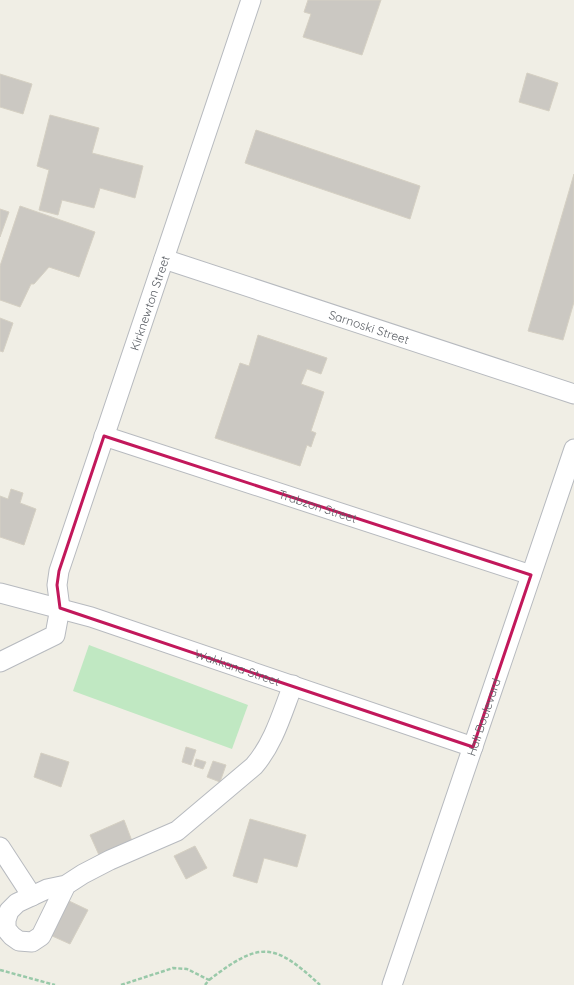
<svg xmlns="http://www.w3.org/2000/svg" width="574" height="985" viewBox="0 0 574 985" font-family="Quicksand,sans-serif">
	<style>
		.green { fill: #c0e8c2 }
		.building { fill: #cbc8c2; stroke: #d5d0c3 }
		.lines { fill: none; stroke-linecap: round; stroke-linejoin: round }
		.minor-casing { stroke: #b7babf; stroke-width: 21 }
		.path { stroke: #99c9a9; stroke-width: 2.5; stroke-dasharray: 4 2; stroke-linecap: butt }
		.minor { stroke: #fff; stroke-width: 19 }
		.marked { fill: none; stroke: #c2185b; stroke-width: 3; stroke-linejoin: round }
		.labels { text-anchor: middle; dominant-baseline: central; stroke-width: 3.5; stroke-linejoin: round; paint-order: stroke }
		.street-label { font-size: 12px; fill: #5c6066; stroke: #fff }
	</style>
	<rect width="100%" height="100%" fill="#f0eee5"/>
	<!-- green -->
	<polygon class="green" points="89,645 248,705 232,749 73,691"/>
	<!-- building -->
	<g class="building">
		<polygon points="308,0 381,0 362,55 303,37 311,14 304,12"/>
		<polygon points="527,73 558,83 549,111 519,102"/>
		<polygon points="0,74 32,84 23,114 0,107"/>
		<polygon points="50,115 99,128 92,153 143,166 135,198 100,188 94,208 62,200 58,215 39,210 49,170 37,166"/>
		<polygon points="256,130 420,186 410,219 245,163"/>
		<polygon points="574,174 574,302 563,340 528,331"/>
		<polygon points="20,206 95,232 79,277 49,267 34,284 31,284 20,307 0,300 0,266"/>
		<polygon points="0,209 9,212 0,237"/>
		<polygon points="0,318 13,323 3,352 0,351"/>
		<polygon points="258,335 327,358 321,374 307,369 301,384 324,392 311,431 316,433 314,438 311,447 307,445 300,466 215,438 240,363 249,366"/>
		<polygon points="11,489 23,493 20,503 36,509 24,545 0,537 0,496 8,499"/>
		<polygon points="186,747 196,750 191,765 182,762"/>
		<polygon points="41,753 69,762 61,787 34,777"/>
		<polygon points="196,759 206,762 203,769 194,766"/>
		<polygon points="213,761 226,765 220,782 207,777"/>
		<polygon points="250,819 306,835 297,867 264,858 257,883 233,876"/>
		<polygon points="124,820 132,841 99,855 90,835"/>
		<polygon points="195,846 207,868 186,879 174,856"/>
		<polygon points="67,900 88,910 70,944 50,935"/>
	</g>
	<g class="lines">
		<defs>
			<g id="minor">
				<path id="s1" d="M164,259L574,394"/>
				<path id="s2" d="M104,436L531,575"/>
				<path id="s3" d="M0,593L91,617L473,747"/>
				<path id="s4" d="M0,662L55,635L60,608L57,585L59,571L251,0"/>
				<polyline points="0,847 32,896"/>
				<path d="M66,885L41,936L32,942L19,941L12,936L6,929V920L9,911L17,903L47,889L66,885L83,874L110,860L177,831L254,766C274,743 282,713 293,685"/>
				<path id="s5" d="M392,985L574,449"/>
			</g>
		</defs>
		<!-- minor casing -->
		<use href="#minor" class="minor-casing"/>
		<!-- path -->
		<g class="path">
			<polyline points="0,970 55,985"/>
			<path d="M209,980C259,942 273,941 320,985"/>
			<polyline points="121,985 173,968 187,969 209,980 205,985"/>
		</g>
		<!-- minor -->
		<use href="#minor" class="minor"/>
	</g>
	<!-- marked area -->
	<path class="marked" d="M104,436L531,575L473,747L60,608L57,585L59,571Z"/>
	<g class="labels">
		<!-- street labels -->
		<g class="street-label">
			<text stroke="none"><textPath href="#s4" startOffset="409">Kirknewton Street</textPath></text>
			<text stroke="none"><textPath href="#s1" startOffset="216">Sarnoski Street</textPath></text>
			<text stroke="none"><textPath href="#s2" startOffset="225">Trabzon Street</textPath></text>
			<text stroke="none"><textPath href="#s3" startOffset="249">Wakkana Street</textPath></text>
			<text stroke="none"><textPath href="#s5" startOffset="283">Hall Boulevard</textPath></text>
		</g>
	</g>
</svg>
